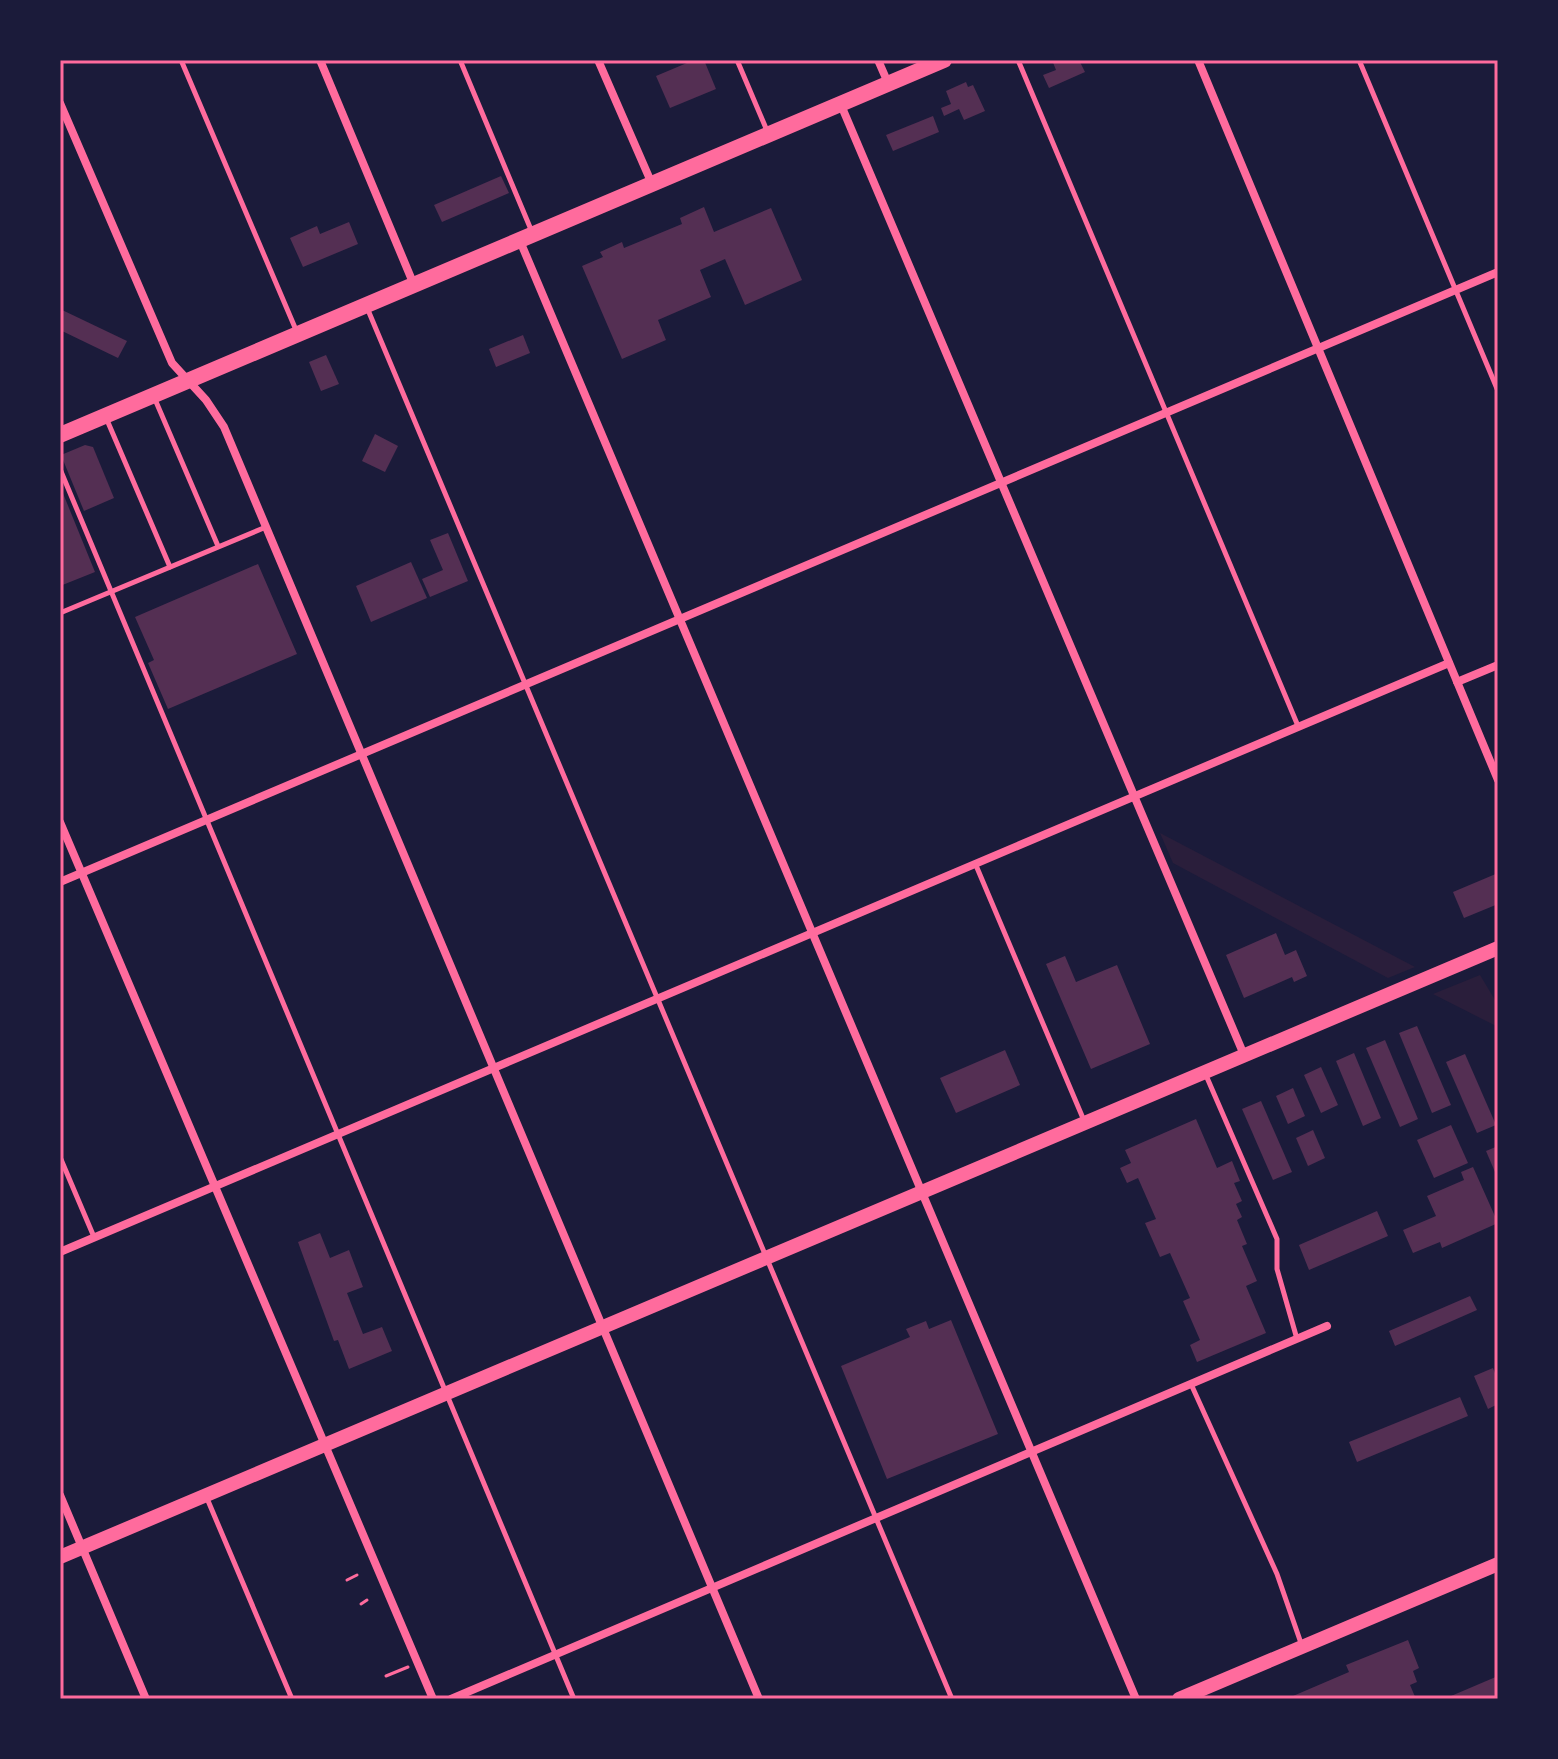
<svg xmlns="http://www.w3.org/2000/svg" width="1558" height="1759" viewBox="0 0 1558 1759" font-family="Jost,sans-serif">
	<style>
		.green { fill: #2a1e3b }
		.building { fill: #542f53 }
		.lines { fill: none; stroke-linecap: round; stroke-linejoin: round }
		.path { stroke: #ff6b9d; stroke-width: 3 }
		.service { stroke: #ff6b9d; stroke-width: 5 }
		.minor { stroke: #ff6b9d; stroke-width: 8 }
		.tertiary { stroke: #ff6b9d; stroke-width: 14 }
		.primary { stroke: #ff6b9d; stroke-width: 16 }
		.neatline { fill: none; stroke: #ff6b9d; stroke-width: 3 }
	</style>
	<rect width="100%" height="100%" fill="#1b1b3a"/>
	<!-- green -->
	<g class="green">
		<polygon points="1160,833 1415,967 1388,978 1173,863"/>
		<polygon points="1480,975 1498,1005 1498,1027 1433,994"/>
	</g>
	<!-- building -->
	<g class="building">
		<polygon points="694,60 704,60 716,89 670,108 656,76"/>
		<polygon points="1052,60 1079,60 1085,72 1049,88 1043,75 1056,70"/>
		<polygon points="966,82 968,87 973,85 985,111 964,120 959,109 944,116 941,108 951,104 946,91"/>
		<polygon points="933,116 939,132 893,151 886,135"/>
		<polygon points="501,176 509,193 442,222 434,205"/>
		<polygon points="704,207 714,232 771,208 802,280 745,305 725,259 700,270 711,297 658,320 666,340 622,359 582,266 603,257 600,252 622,242 624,248 682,224 680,218"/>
		<polygon points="349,222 358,244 303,267 290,238 317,226 320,234"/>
		<polygon points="60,309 127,341 118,358 60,330"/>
		<polygon points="523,335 530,353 496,367 489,349"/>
		<polygon points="326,355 339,384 321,391 309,362"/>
		<polygon points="375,434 398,446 385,472 362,461"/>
		<polygon points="85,445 93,447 114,498 84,511 61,455"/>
		<polygon points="60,486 95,572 60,586"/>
		<polygon points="448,533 468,581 430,597 422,579 443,570 430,540"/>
		<polygon points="411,562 427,598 371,622 356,586"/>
		<polygon points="258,564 297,654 168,709 148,663 154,660 135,617"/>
		<polygon points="1498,873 1498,904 1464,918 1453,892"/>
		<polygon points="1276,933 1285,955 1296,950 1307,976 1294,982 1292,977 1244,998 1226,955"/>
		<polygon points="1065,956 1076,982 1117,965 1150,1044 1091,1069 1046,964"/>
		<polygon points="1417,1026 1451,1105 1432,1113 1399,1033"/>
		<polygon points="1385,1040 1418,1119 1400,1127 1366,1048"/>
		<polygon points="1005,1050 1020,1085 956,1113 940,1078"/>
		<polygon points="1354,1053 1381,1118 1363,1126 1336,1061"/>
		<polygon points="1465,1054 1496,1125 1477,1133 1446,1062"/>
		<polygon points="1321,1067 1338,1105 1321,1113 1304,1075"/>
		<polygon points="1293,1088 1305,1116 1288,1124 1276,1096"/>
		<polygon points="1261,1101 1292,1172 1273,1180 1242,1109"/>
		<polygon points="1196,1119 1217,1168 1232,1161 1240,1181 1234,1183 1242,1201 1236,1204 1242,1217 1237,1220 1247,1244 1242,1246 1257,1281 1246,1286 1266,1333 1197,1362 1190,1345 1200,1340 1183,1301 1190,1298 1170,1253 1160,1257 1145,1223 1156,1219 1138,1178 1127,1183 1120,1168 1131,1163 1125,1150"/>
		<polygon points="1451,1125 1468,1163 1434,1178 1417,1140"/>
		<polygon points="1313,1130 1325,1158 1308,1166 1296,1138"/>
		<polygon points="1498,1146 1498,1179 1486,1151"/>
		<polygon points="1473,1167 1498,1223 1442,1248 1440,1242 1413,1253 1403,1230 1436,1216 1427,1196 1464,1180 1461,1172"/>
		<polygon points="1377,1211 1388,1236 1309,1270 1299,1245"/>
		<polygon points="320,1233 330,1258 349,1250 363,1287 347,1293 363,1334 382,1327 392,1351 349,1369 338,1340 334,1341 298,1242"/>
		<polygon points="1470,1296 1477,1310 1395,1346 1389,1331"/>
		<polygon points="951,1320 998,1434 887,1479 841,1366 910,1337 906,1329 926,1321 929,1329"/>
		<polygon points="1493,1368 1498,1381 1498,1404 1488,1409 1474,1376"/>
		<polygon points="1460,1397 1468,1416 1357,1462 1349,1442"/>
		<polygon points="1408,1640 1419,1668 1413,1671 1417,1682 1410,1685 1416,1699 1286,1699 1349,1672 1346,1665"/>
		<polygon points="1498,1676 1498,1699 1444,1699"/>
	</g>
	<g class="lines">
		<!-- path -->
		<g class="path">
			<polyline points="347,1580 357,1575"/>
			<polyline points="361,1604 367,1600"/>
			<polyline points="386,1676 408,1667"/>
		</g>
		<!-- service -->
		<g class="service">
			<polyline points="181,60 296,330"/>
			<polyline points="460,60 532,232"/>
			<polyline points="737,60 768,133"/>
			<polyline points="1018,60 1298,726"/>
			<polyline points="1359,60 1498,391"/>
			<polyline points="368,310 952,1699"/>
			<polyline points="154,397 218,546"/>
			<polyline points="107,420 170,567"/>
			<polyline points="60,469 574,1699"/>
			<polyline points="60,613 266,527"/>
			<polyline points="975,863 1085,1123"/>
			<polyline points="1205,1073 1277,1239 1277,1269 1297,1339"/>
			<polyline points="60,1157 94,1237"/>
			<polyline points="1191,1384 1277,1574 1302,1646"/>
			<polyline points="206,1496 292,1699"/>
		</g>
		<!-- minor -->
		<g class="minor">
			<polyline points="320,60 414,285"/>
			<polyline points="598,60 652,184"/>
			<polyline points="878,60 888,83"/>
			<polyline points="1198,60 1498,780"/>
			<polyline points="60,103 172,363 206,400 224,427 759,1699"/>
			<polyline points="841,105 1244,1055"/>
			<polyline points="520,241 1136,1699"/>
			<polyline points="1457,682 1498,665"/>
			<polyline points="60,822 433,1699"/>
			<polyline points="60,882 1498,272"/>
			<polyline points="60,1252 1449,663"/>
			<polyline points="60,1495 146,1699"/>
			<polyline points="451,1699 1327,1326"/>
		</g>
		<!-- tertiary -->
		<g class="tertiary">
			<polyline points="60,1557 1498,948"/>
			<polyline points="1179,1699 1498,1564"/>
		</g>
		<!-- primary -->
		<polyline class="primary" points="60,435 944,60"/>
	</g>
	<!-- border -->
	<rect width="1558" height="1759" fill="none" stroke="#1b1b3a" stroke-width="124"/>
	<rect x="62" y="62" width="1434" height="1635" class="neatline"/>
</svg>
